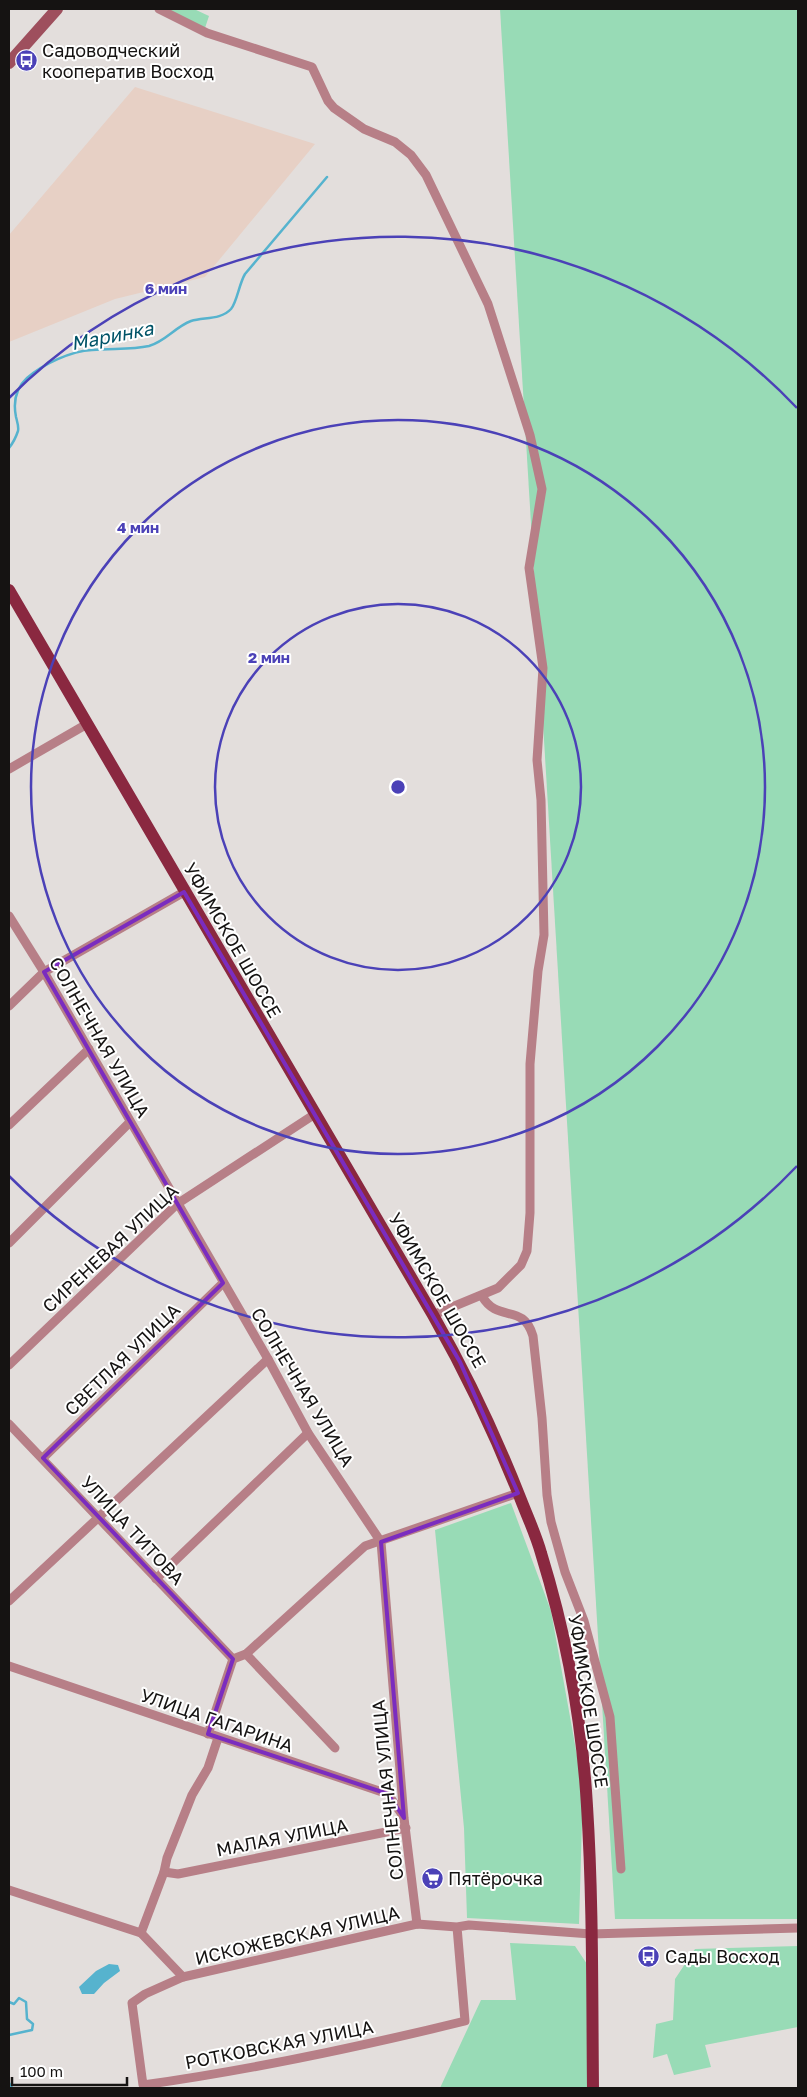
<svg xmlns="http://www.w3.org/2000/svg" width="807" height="2097" viewBox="0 0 807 2097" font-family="'Golos Text',sans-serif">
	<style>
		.industrial { fill: #e7d0c5 }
		.green { fill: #98dbb6 }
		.water { fill: #56b3ce }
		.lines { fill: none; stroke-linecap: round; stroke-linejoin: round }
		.stream { stroke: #56b3ce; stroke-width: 2.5 }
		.minor { stroke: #b77f87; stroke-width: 9 }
		.secondary { stroke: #9e4f5d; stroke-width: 12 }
		.primary { stroke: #8a2840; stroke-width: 12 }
		.marked { fill: none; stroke: #7b2cbf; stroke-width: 4; stroke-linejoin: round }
		.ring { fill: none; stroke: #4b41b7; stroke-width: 2.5 }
		.labels { text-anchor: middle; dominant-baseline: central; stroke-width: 4; stroke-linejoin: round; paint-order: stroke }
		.poi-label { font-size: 18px; fill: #151312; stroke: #fff; text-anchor: start }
		.street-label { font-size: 18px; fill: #151312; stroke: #fff }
		.water-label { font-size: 19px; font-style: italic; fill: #005367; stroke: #fff }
		.centre { fill: #4b41b7; stroke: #fff; stroke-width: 2.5 }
		.ring-label { font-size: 15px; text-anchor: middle; font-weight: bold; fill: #4b41b7; stroke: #fff; stroke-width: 4; stroke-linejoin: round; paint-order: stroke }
	</style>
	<rect width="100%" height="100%" fill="#e3dedc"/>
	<!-- industrial -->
	<polygon class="industrial" points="135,87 315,144 205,277 115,299 9,342 9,235"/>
	<!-- green -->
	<g class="green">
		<polygon points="167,9 194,9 209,16 205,28"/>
		<polygon points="500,9 798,9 798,1919 615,1919"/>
		<polygon points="511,1503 551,1611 583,1789 579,1924 467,1918 464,1828 435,1530"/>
		<polygon points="510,1943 575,1946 589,1967 590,2088 440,2088 481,2000 516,2000"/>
		<polygon points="798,1946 798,2027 705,2045 711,2067 674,2075 667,2054 653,2058 656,2024 673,2020 675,1979 695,1949"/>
	</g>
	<!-- water -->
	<polygon class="water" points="109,1964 118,1965 120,1971 104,1983 94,1994 82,1994 79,1987 96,1971"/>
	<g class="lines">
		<!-- stream -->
		<g class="stream">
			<path d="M9,448C13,443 16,437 18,431C19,427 17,421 16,417C13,402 15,389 27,378C43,364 71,351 92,350C111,348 131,350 149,346C166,341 175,327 191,321C204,317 221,320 231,309C237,302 239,284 245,274L327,177"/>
			<polyline points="9,2002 14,2004 19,1998 26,2002 27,2019 33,2024 32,2030 9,2035"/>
			<polyline points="9,2083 12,2088"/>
		</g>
		<!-- minor -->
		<g class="minor">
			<polyline points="159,9 207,33 312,67 328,101 334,108 364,129 395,142 411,155 426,175 488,304 530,435 542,489 529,568 543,668 537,760 541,800 544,935 538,971 530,1064 530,1213 527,1251 521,1265 498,1288 433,1315"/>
			<polyline points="9,769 87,724"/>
			<polyline points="9,916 44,972 268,1359 308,1433 381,1542 404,1818 417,1924"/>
			<polyline points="9,1006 44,972 184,892"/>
			<polyline points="9,1125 89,1049"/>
			<polyline points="9,1243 130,1122"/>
			<path d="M482,1296C498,1324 523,1302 533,1336L542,1418L547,1495L551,1522L565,1572L584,1621L610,1717L621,1869"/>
			<polyline points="9,1365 177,1204 315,1114"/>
			<polyline points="9,1424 233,1659"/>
			<polyline points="43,1458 223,1283"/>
			<polyline points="156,1579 308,1433"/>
			<polyline points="9,1601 268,1359"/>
			<polyline points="246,1654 335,1748"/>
			<polyline points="9,1666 388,1794 403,1816"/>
			<polyline points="208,1734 233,1659 246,1654 365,1546 518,1493"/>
			<polyline points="164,1872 178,1874 406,1828"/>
			<polyline points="9,1890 141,1933 183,1977"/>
			<path d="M457,1927L465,2021C359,2047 251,2070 143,2085L132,2003L145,1994L183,1977L417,1924L457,1927L469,1925L591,1934L798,1928"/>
			<polyline points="141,1933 164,1872 167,1858 192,1795 208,1768 218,1738"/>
		</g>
		<!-- secondary -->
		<polyline class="secondary" points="9,63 57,9"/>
		<!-- primary -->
		<path class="primary" d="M9,590L433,1315C467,1375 496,1436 521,1500C528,1518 536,1535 541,1553C566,1634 582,1721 587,1806C593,1900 592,1994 593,2088"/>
	</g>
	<!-- marked area -->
	<path class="marked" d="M184,892L460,1362L518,1493L381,1542L404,1818L388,1794L208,1734L233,1659L43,1458L223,1283L44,972Z"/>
	<!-- distance rings -->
	<g class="ring">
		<circle cx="398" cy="787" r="183"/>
		<circle cx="398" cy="787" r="367"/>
		<path d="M797 1166A550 550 0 0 1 9 1176M9 398A550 550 0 0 1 797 408"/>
	</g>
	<!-- icons -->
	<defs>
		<symbol id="bus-disc" viewBox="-11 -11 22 22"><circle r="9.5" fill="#4b41b7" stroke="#fff"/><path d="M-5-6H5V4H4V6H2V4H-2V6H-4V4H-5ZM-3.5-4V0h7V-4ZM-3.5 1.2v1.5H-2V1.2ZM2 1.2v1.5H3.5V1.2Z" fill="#fff"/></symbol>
		<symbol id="supermarket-disc" viewBox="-11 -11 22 22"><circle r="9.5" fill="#4b41b7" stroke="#fff"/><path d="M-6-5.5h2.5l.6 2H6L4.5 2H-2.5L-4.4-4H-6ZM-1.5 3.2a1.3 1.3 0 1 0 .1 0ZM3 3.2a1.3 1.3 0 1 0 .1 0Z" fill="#fff"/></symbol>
	</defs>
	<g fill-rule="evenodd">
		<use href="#bus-disc" x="14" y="48" width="25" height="25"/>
		<use href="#supermarket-disc" x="420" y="1866" width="25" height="25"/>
		<use href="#bus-disc" x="636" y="1944" width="25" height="25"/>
	</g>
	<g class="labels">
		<!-- poi labels -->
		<g class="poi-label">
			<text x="42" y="50">Садоводческий<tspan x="42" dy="21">кооператив Восход</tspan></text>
			<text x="448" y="1878">Пятёрочка</text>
			<text x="665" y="1956">Сады Восход</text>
		</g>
		<!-- street labels -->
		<g class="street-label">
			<text transform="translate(233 940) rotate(60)">УФИМСКОЕ ШОССЕ</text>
			<text transform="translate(100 1037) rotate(60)">СОЛНЕЧНАЯ УЛИЦА</text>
			<text transform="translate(110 1248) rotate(-43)">СИРЕНЕВАЯ УЛИЦА</text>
			<text transform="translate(438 1290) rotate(60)">УФИМСКОЕ ШОССЕ</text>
			<text transform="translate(122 1359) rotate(-44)">СВЕТЛАЯ УЛИЦА</text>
			<text transform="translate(303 1387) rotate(59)">СОЛНЕЧНАЯ УЛИЦА</text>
			<text transform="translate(133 1530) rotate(47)">УЛИЦА ТИТОВА</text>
			<text transform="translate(589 1701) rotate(81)">УФИМСКОЕ ШОССЕ</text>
			<text transform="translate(217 1720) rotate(19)">УЛИЦА ГАГАРИНА</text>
			<text transform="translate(387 1790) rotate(-96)">СОЛНЕЧНАЯ УЛИЦА</text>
			<text transform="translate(282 1837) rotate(-11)">МАЛАЯ УЛИЦА</text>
			<text transform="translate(297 1935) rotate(-13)">ИСКОЖЕВСКАЯ УЛИЦА</text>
			<text transform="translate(279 2044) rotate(-11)">РОТКОВСКАЯ УЛИЦА</text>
		</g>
		<!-- water labels -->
		<g class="water-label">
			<text transform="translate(112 335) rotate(-11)">Маринка</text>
		</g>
	</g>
	<circle cx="398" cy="787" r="8" class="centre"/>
	<g class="ring-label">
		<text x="166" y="294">6 мин</text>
		<text x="138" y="533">4 мин</text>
		<text x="269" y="663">2 мин</text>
	</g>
	<!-- border -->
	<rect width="807" height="2097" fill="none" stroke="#151312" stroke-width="20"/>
	<!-- scale -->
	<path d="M12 2077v8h115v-8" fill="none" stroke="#151312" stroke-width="2.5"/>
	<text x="20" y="2077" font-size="15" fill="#151312" stroke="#ffffff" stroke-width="4" paint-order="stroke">100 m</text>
</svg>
